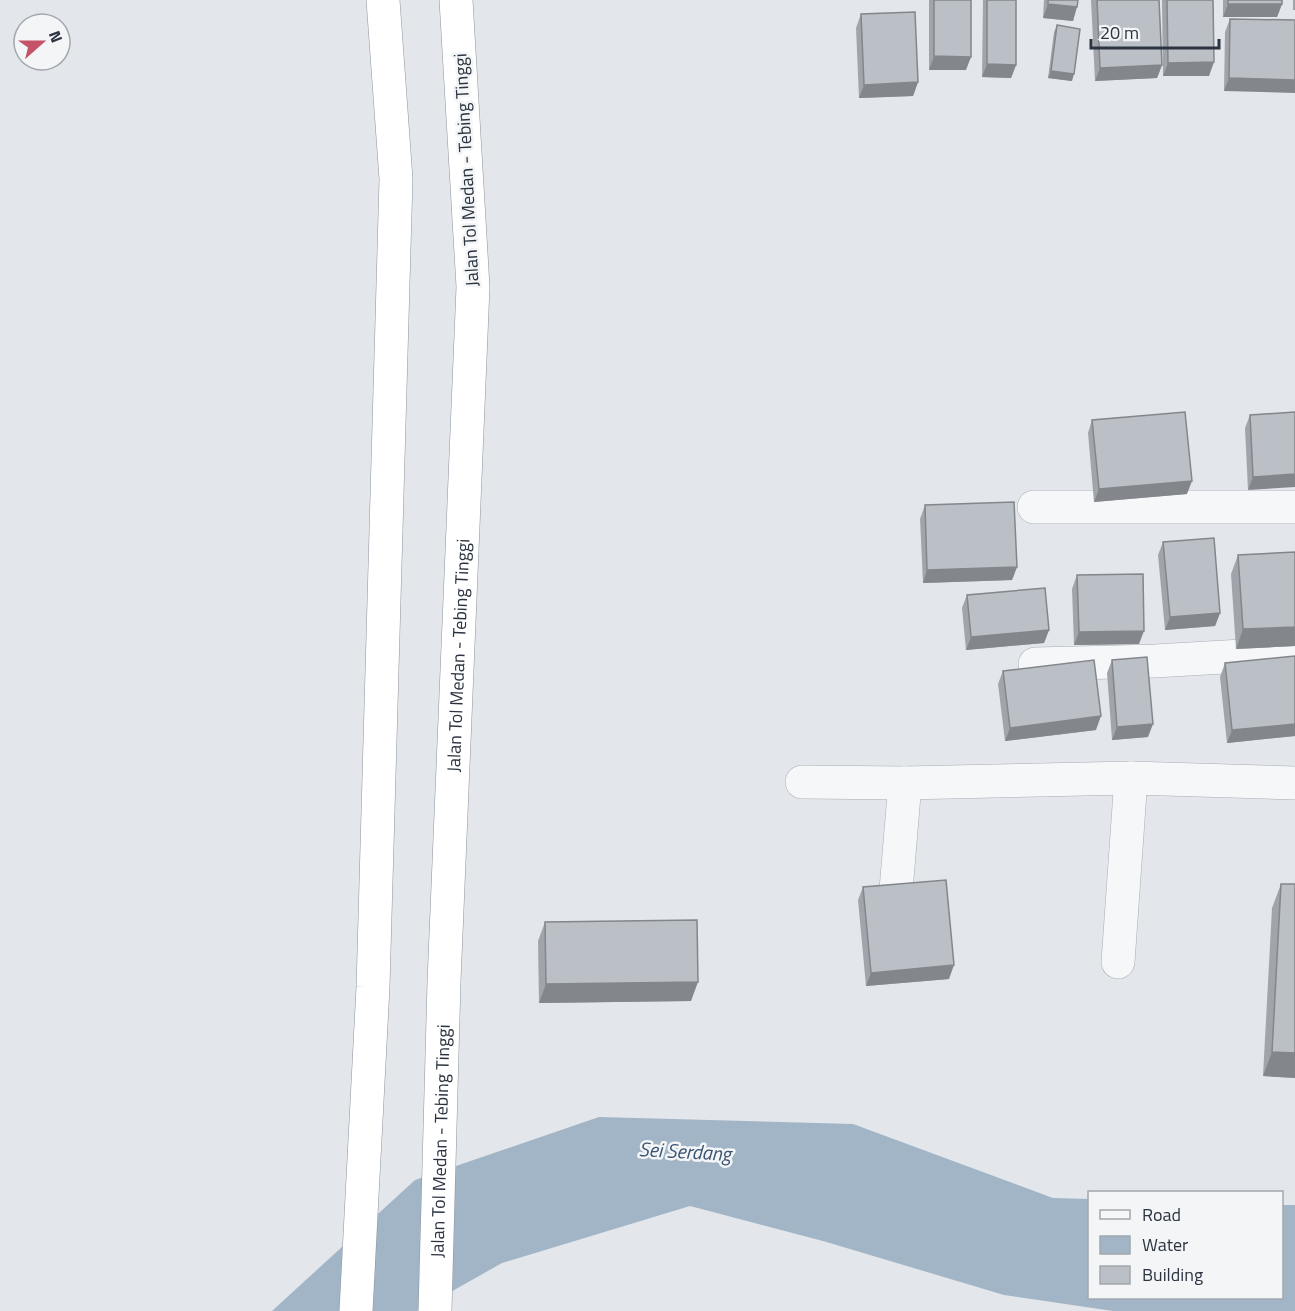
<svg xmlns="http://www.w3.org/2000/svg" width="1295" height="1311" viewBox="0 0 1295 1311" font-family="'Titillium Web',sans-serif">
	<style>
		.water { fill: #a1b5c7 }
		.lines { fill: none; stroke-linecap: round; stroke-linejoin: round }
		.minor-casing { stroke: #a8adb4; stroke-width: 34 }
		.highway-casing { stroke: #8c949f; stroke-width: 34 }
		.minor { stroke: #f6f7f9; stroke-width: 33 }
		.highway { stroke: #fff; stroke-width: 33 }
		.wall { fill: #a1a4aa }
		.shaded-wall { fill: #83868b }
		.building { fill: #bbbfc6; stroke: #83868b; stroke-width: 1.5 }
		.labels { text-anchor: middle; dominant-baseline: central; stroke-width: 5; stroke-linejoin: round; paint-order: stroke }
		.street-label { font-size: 18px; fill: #2c3441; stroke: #f3f5f7 }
		.water-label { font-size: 20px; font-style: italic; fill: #3a5472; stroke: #f3f5f7 }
	</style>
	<rect width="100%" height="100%" fill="#e3e6ea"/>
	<!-- water -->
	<polygon class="water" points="599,1117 853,1124 1053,1198 1089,1199 1090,1298 1282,1298 1282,1205 1295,1205 1295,1311 1113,1311 1004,1295 823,1241 690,1206 502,1263 417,1311 272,1311 415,1180"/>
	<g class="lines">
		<defs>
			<g id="minor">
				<polyline points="1034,507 1295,507"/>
				<polyline points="1035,664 1155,661 1295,653"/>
				<polyline points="802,782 905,783 1131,778 1295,783"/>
				<polyline points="896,890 905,783"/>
				<polyline points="1118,962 1131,778"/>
			</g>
			<g id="highway">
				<polyline points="356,1311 373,987 396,179 383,0"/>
				<path id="s1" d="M435,1311L444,982L473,287L456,0"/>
			</g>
		</defs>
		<!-- minor casing -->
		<use href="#minor" class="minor-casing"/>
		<!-- highway casing -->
		<use href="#highway" class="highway-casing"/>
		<!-- minor -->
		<use href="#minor" class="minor"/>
		<!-- highway -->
		<use href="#highway" class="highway"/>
	</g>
	<!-- wall -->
	<g class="wall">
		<polygon points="929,0 971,0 966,70 929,70"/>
		<polygon points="983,0 1016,0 1016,65 1011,78 982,77"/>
		<polygon points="1044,0 1078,0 1073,21 1043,18"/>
		<polygon points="1091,0 1159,0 1162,65 1157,78 1095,81"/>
		<polygon points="1162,0 1213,0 1209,76 1163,76"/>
		<polygon points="1223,0 1282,0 1282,4 1277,17 1223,17"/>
		<rect x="1293" y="0" width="2" height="10"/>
		<polygon points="861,14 918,82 913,96 859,98 856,28"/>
		<polygon points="1230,19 1295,20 1224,91 1225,32"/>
		<polygon points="1057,25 1072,81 1048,78 1054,32"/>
		<polygon points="1295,412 1248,490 1245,428 1250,415"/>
		<polygon points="1092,420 1187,494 1094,502 1088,433"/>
		<polygon points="925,505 1017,567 1012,580 923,583 920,519"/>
		<polygon points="1163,542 1220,613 1215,626 1165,630 1158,555"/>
		<polygon points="1295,552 1295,646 1236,649 1231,574 1238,555"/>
		<polygon points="1077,575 1139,644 1074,645 1072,589"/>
		<polygon points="967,595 1049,630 1044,643 966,650 962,608"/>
		<polygon points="1295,656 1295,736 1227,743 1220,677 1225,663"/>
		<polygon points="1112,660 1148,737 1112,740 1107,673"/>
		<polygon points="1003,671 1096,730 1005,741 998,684"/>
		<polygon points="1281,884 1295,884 1295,1078 1263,1076 1272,908"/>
		<polygon points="863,887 949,979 866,986 858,900"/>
		<polygon points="545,922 691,1001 539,1003 538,941"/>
	</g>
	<!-- shaded-wall -->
	<g class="shaded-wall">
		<polygon points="1048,4 1077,7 1073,21 1043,18"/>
		<polygon points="1228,4 1282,4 1277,17 1223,17"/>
		<polygon points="934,56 971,57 966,70 929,70"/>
		<polygon points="1214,62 1209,76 1163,76 1168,63"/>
		<polygon points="987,64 1016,65 1011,78 982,77"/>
		<polygon points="1162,65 1157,78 1095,81 1100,68"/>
		<polygon points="1051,71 1074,74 1072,81 1048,78"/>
		<polygon points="1229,78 1295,80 1295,93 1224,91"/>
		<polygon points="918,82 913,96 859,98 864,85"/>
		<polygon points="1295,474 1295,487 1248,490 1253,477"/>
		<polygon points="1192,481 1187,494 1094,502 1099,489"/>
		<polygon points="1017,567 1012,580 923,583 927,570"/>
		<polygon points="1220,613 1215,626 1165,630 1170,617"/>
		<polygon points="1295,627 1295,646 1236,649 1243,629"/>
		<polygon points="1049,630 1044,643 966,650 971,637"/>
		<polygon points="1144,631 1139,644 1074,645 1079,632"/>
		<polygon points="1101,716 1096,730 1005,741 1010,728"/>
		<polygon points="1153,724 1148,737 1112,740 1117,727"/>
		<polygon points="1295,724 1295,736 1227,743 1232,730"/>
		<polygon points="954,965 949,979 866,986 871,973"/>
		<polygon points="698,982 691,1001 539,1003 546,984"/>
		<polygon points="1272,1052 1295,1053 1295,1078 1263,1076"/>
	</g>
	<!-- building -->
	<g class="building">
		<polygon points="934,0 971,0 971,57 934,56"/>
		<polygon points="987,0 1016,0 1016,65 987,64"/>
		<polygon points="1048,0 1078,0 1077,7 1048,4"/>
		<polygon points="1097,0 1159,0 1162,65 1100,68"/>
		<polygon points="1167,0 1213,0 1214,62 1168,63"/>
		<rect x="1228" y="0" width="54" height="4"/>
		<polygon points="915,12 918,82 864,85 861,14"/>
		<polygon points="1230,19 1295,20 1295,80 1229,78"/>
		<polygon points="1057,25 1080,29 1074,74 1051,71"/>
		<polygon points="1185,412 1192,481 1099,489 1092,420"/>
		<polygon points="1295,412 1295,474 1253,477 1250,415"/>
		<polygon points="1014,502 1017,567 927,570 925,505"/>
		<polygon points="1214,538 1220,613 1170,617 1163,542"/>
		<polygon points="1295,552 1295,627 1243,629 1238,555"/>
		<polygon points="1143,574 1144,631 1079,632 1077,575"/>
		<polygon points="1045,588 1049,630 971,637 967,595"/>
		<polygon points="1295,656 1295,724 1232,730 1225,663"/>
		<polygon points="1147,657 1153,724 1117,727 1112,660"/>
		<polygon points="1094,660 1101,716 1010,728 1003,671"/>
		<polygon points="946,880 954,965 871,973 863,887"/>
		<polygon points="1281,884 1295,884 1295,1053 1272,1052"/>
		<polygon points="697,920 698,982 546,984 545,922"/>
	</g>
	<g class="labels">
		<!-- street labels -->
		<g class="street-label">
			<text transform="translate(466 170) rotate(-93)">Jalan Tol Medan - Tebing Tinggi</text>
			<text stroke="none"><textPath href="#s1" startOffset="656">Jalan Tol Medan - Tebing Tinggi</textPath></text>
			<text stroke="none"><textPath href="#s1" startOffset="170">Jalan Tol Medan - Tebing Tinggi</textPath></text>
		</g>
		<!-- water labels -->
		<g class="water-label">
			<text transform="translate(685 1151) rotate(3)">Sei Serdang</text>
		</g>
	</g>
	<!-- legend -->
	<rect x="1088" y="1191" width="195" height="108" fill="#f3f5f7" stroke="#a3a8ae" stroke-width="1.5"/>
	<rect x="1100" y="1210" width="30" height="9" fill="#f6f7f9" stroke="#a3a8ae" stroke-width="1.5"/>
	<text x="1142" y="1221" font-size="18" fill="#2c3441">Road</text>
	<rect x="1100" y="1236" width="30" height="18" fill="#a1b5c7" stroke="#a3a8ae" stroke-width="1.5"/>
	<text x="1142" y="1251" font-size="18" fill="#2c3441">Water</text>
	<rect x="1100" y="1266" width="30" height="18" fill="#bbbfc6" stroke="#a3a8ae" stroke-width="1.5"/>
	<text x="1142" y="1281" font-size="18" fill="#2c3441">Building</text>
	<!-- north arrow -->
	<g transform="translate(42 42) rotate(69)"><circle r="28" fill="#f3f5f7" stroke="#a3a8ae" stroke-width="1.5"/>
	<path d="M0-4.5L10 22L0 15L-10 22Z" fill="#c45368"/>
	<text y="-9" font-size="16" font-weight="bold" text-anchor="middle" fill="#2c3441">N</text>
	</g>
	<!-- scale -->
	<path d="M1091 39v9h128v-9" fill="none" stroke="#2c3441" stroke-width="3"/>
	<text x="1100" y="39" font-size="18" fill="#2c3441" stroke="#f3f5f7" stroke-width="4.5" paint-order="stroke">20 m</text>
</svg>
